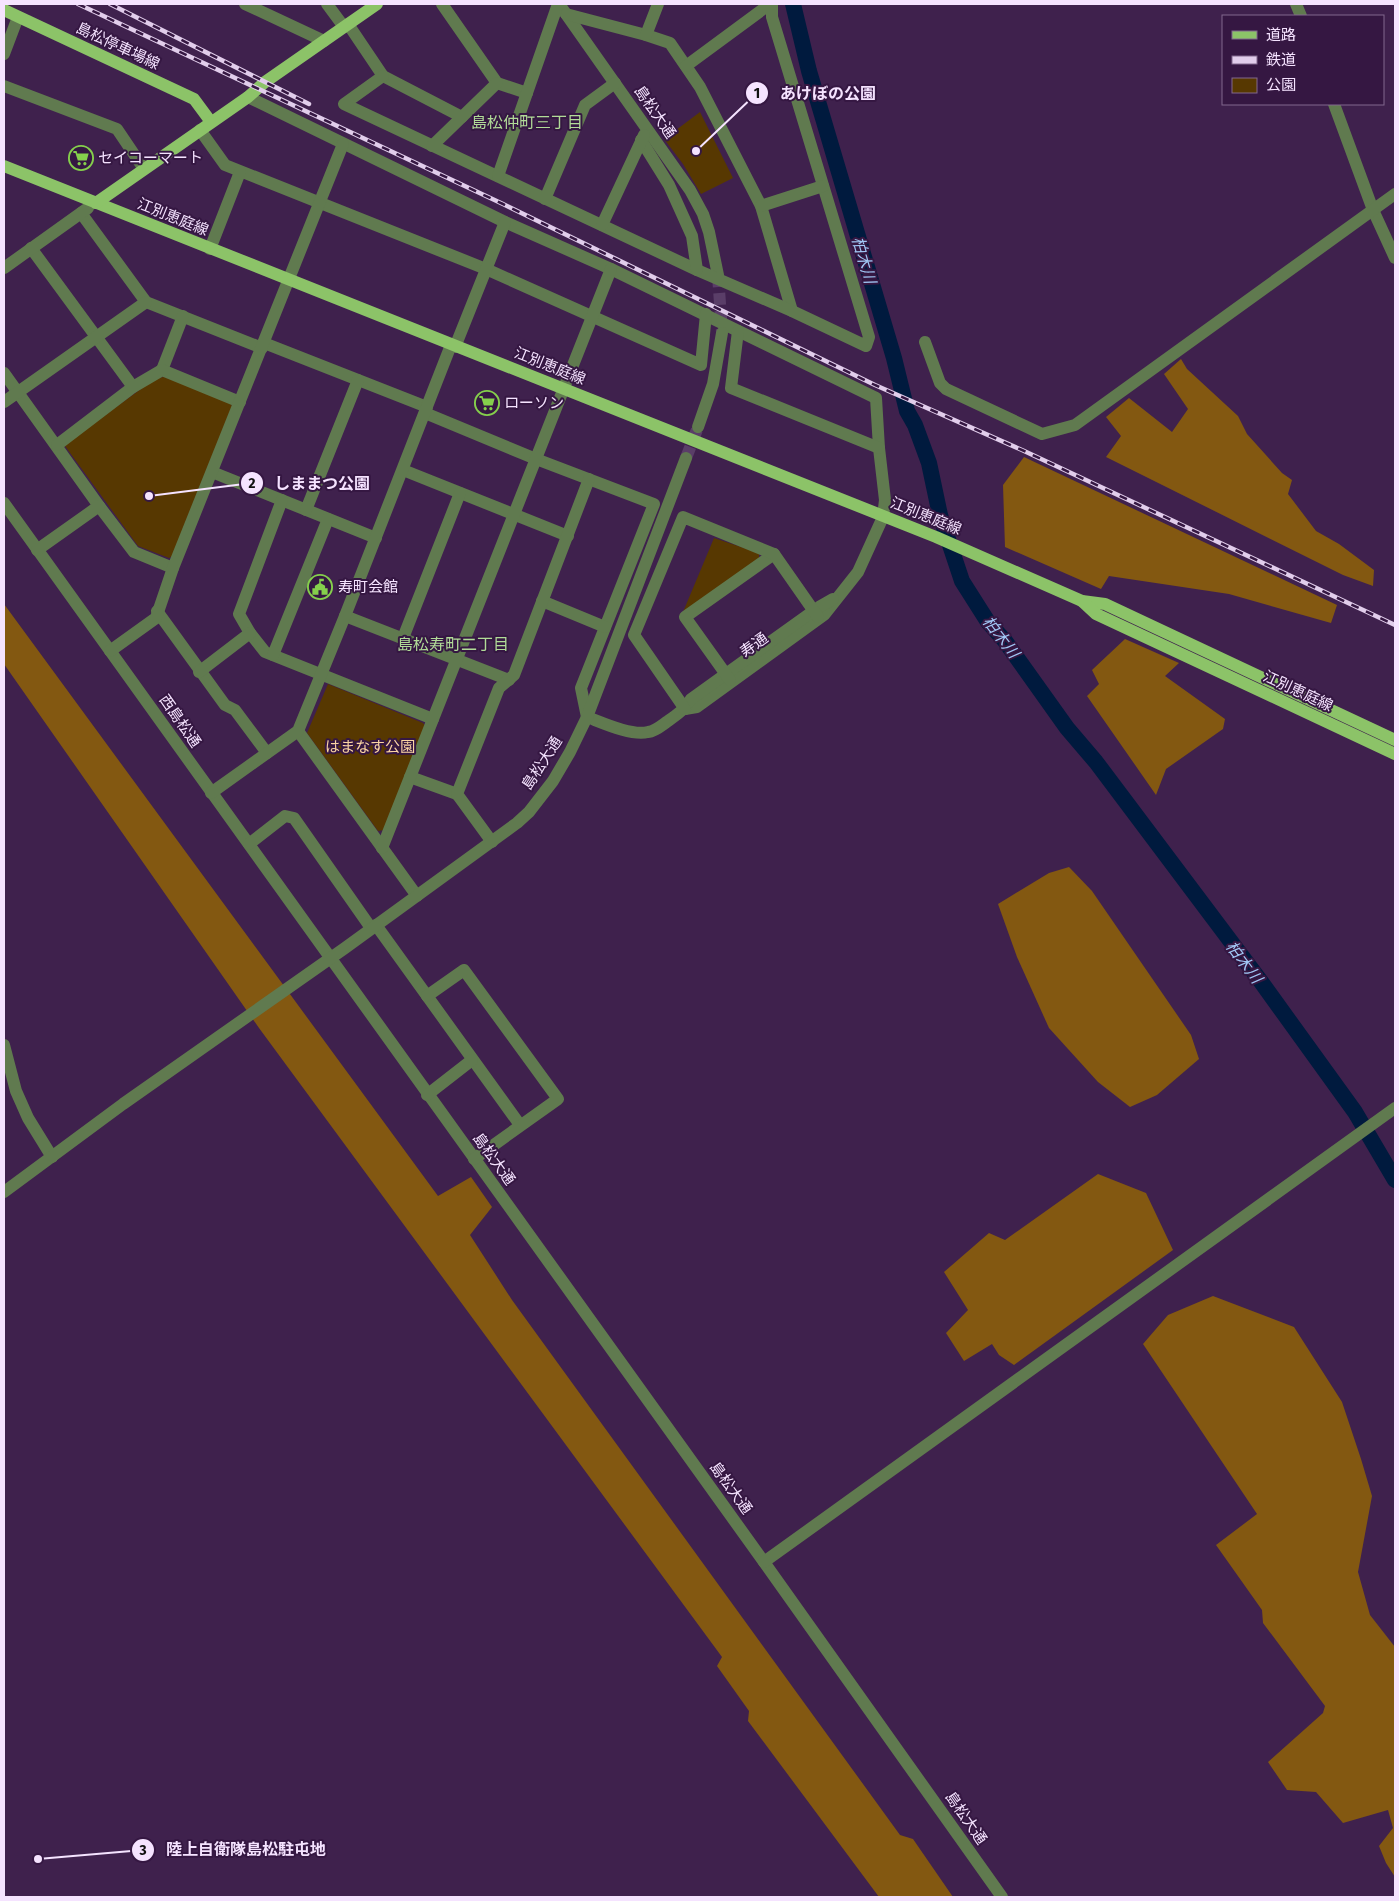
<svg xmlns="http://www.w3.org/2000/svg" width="1399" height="1901" viewBox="0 0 1399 1901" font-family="'Fira Sans Condensed','Noto Sans JP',sans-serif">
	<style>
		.green { fill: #573801 }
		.forest { fill: #835811 }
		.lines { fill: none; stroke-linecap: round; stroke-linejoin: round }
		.river { stroke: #001a3e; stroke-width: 16 }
		.minor-tunnel { stroke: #5a3e68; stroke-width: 12; stroke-dasharray: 12 6; stroke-linecap: butt }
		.minor { stroke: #607a4f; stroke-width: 12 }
		.major { stroke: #8cc368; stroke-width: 12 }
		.rail-casing { stroke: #e1cdeb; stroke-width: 4.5 }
		.rail { stroke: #351742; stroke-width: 2.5; stroke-dasharray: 8; stroke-linecap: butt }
		.labels { text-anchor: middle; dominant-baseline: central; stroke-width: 4; stroke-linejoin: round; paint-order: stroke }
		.street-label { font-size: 15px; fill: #f5e3ff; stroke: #351742 }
		.poi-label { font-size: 15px; fill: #f5e3ff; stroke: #351742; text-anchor: start }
		.park-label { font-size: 15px; fill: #fbd5a3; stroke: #351742 }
		.neighbourhood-label { font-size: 16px; fill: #b1db98; stroke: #351742 }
		.water-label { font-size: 16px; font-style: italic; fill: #a1c7f5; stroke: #351742 }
		.leader { fill: none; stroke: #f5e3ff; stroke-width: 2 }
		.callout-dot { fill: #f5e3ff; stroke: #351742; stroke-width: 2 }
		.mark-label { font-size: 15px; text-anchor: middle; font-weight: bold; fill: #111 }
		.callout-label { font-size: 16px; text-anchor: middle; font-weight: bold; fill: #f5e3ff; stroke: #351742; stroke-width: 4; stroke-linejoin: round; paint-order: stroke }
	</style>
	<rect width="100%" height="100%" fill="#3f214d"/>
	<!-- green -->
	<g class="green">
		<polygon points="700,112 733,178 701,194 683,164 664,139"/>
		<polygon points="164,377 230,402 232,406 172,556 169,558 138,546 65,446 68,442 156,378"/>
		<polygon points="714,538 759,553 759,559 683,612"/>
		<polygon points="328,684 423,723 425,726 384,830 378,831 307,733"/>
	</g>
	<!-- forest -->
	<g class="forest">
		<polygon points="1181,359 1187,369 1238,416 1247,434 1282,473 1292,480 1288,494 1316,531 1339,544 1374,570 1373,586 1343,575 1106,457 1121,436 1106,417 1129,398 1172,432 1188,409 1164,374"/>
		<polygon points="1024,457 1337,605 1331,623 1229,594 1109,576 1101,589 1005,547 1003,485"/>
		<polygon points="4,604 438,1196 471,1177 492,1207 470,1235 512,1300 900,1835 913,1839 953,1897 879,1897 748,1721 749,1711 717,1666 722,1657 259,1028 4,664"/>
		<polygon points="1125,639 1179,663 1165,676 1225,719 1223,729 1166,769 1156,795 1087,696 1099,684 1092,670"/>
		<polygon points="1069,867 1092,891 1191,1035 1199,1059 1157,1095 1130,1107 1098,1082 1049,1028 1017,957 998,904 1049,873"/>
		<polygon points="1098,1174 1146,1193 1173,1250 1014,1365 999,1355 992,1344 964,1361 946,1333 968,1310 944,1272 989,1233 1005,1240"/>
		<polygon points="1213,1296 1294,1327 1342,1402 1361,1459 1372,1496 1358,1572 1370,1615 1395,1647 1395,1877 1386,1863 1379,1846 1393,1828 1388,1810 1343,1823 1316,1792 1287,1790 1268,1762 1323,1713 1325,1706 1263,1623 1262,1610 1216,1545 1257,1514 1143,1344 1168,1315"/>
	</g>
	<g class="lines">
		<!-- river -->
		<polyline class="river" points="793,4 809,71 894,358 907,411 915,425 929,463 940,515 962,581 988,622 1005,641 1067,728 1096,762 1259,979 1355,1112 1395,1180"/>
		<!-- minor-tunnel -->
		<g class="minor-tunnel">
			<polyline points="718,275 722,332"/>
			<polyline points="686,458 698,427"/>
		</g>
		<!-- minor -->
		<g class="minor">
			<polyline points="245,4 324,41"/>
			<polyline points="327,4 344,27"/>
			<polyline points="442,4 497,83 527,93"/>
			<polyline points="559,4 690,190 703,214 709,232 718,275"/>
			<polyline points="1296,4 1301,16"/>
			<polyline points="566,14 646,35 670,43 700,87 761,206 792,311"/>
			<polyline points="348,24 383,76 462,117"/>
			<polyline points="646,35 658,4"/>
			<polyline points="4,54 18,17"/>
			<polyline points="686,66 770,4"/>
			<polyline points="383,76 344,104 697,270 792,311 866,346 869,337 772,17 772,4"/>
			<polyline points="4,86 117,129 144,169"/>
			<polyline points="248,97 505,222 611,269 876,398 879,448 885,500 883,517 858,572 824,615 697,707 685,709"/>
			<polyline points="1334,104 1373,210 1395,258"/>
			<polyline points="200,130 225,165 486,269 701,365 706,314"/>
			<polyline points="641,140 669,185 692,236 697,270"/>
			<polyline points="432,146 497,83"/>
			<polyline points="498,176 558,4"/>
			<polyline points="545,199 585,105 615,83"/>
			<polyline points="761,206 823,186"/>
			<polyline points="81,213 146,302 262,348"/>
			<polyline points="602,225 644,135"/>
			<polyline points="31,248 133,387"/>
			<polyline points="210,249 240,172"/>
			<polyline points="4,268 88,208"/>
			<polyline points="738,331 731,388 879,448"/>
			<polyline points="925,342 940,383 946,389 1042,434 1075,425 1395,194"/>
			<polyline points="264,343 427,407"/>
			<polyline points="455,347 505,222"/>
			<polyline points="162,370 183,316"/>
			<polyline points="4,373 99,506 134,552 173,568"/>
			<polyline points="4,402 146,302"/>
			<path d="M425,413L536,459L654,504L581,688L587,717C603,723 631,736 648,732C656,731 662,725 668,721C678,714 685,709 691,699L819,607L833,599"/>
			<polyline points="698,427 713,384 722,333"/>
			<polyline points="57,445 133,387 162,370 240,402"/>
			<polyline points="403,470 568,536"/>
			<polyline points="212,472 376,538"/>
			<polyline points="282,500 239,614 250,633 265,652 433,719"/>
			<polyline points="4,503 764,1562 1002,1897"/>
			<polyline points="306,510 358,380"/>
			<polyline points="37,550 99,506"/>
			<polyline points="542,601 605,627"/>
			<polyline points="157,611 225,705 235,710 267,753"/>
			<polyline points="345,616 509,680"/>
			<polyline points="403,638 460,493"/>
			<polyline points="110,651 156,618 173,568 343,144"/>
			<polyline points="273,655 328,519"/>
			<polyline points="199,672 250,633"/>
			<polyline points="730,680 685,617 774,554"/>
			<polyline points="685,709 634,635 683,517 774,554 818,617"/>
			<polyline points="298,731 417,896"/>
			<polyline points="410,777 457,794"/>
			<polyline points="211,793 298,731 345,616 451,345"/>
			<polyline points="492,842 457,794 499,688 514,675 589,479"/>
			<polyline points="249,844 285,816 294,818 371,928"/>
			<polyline points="382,848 611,269"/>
			<polyline points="376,925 520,1125"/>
			<polyline points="427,996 464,970 558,1099 474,1159"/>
			<polyline points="4,1045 16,1091 28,1118 52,1157"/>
			<polyline points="427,1095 472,1060"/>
			<polyline points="4,1192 123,1104 345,948 517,823 529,812 553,781 570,752 587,717 686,458"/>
			<polyline points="764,1562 1395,1108"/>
		</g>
		<!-- major -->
		<g class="major">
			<polyline points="4,10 194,99 211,122"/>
			<polyline points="4,166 936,537 1082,601 1105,604 1395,740"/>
			<polyline points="96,203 248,97 265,82 377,4"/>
			<polyline points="1082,601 1096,614 1395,754"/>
		</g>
		<defs>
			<g id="rail">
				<polyline points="78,4 503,204 875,385 1022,450 1395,625"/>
				<polyline points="110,4 309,104"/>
			</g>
		</defs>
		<!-- rail casing -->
		<use href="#rail" class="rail-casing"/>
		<!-- rail -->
		<use href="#rail" class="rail"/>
	</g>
	<!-- icons -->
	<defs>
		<symbol id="supermarket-ring" viewBox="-11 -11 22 22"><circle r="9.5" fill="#351742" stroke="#85cf4c" stroke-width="1.5"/><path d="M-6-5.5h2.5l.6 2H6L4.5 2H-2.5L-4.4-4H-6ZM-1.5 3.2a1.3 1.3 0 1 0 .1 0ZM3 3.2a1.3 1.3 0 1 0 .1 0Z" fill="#85cf4c"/></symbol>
		<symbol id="civic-ring" viewBox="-11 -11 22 22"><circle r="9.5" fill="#351742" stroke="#85cf4c" stroke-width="1.5"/><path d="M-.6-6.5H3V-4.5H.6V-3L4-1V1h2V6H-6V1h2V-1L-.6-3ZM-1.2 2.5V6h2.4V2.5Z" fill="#85cf4c"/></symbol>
	</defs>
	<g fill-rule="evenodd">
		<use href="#supermarket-ring" x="67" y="144" width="28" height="28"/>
		<use href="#supermarket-ring" x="473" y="389" width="28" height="28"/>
		<use href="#civic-ring" x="306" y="573" width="28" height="28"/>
	</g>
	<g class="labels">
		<!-- street labels -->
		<g class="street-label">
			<text transform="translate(118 46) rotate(25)">島松停車場線</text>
			<text transform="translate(655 112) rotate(55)">島松大通</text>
			<text transform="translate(173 217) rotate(22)">江別恵庭線</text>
			<text transform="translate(550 366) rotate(22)">江別恵庭線</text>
			<text transform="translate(926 516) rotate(22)">江別恵庭線</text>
			<text transform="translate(754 645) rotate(-36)">寿通</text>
			<text transform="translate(1298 691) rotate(25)">江別恵庭線</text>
			<text transform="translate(180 721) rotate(55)">西島松通</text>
			<text transform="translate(542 763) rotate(-57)">島松大通</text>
			<text transform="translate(494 1159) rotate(54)">島松大通</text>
			<text transform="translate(731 1488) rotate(54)">島松大通</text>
			<text transform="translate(966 1818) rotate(55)">島松大通</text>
		</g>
		<!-- poi labels -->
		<g class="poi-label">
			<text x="98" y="158">セイコーマート</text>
			<text x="504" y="403">ローソン</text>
			<text x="338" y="587">寿町会館</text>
		</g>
		<!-- park labels -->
		<g class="park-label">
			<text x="370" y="747">はまなす公園</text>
		</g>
		<!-- neighbourhood labels -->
		<g class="neighbourhood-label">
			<text x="527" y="122">島松仲町三丁目</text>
			<text x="453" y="644">島松寿町二丁目</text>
		</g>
		<!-- water labels -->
		<g class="water-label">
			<text transform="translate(864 260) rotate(74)">柏木川</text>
			<text transform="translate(1001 637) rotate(52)">柏木川</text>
			<text transform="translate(1244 962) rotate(53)">柏木川</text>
		</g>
	</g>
	<!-- callouts -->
	<path class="leader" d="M696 151L757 93M149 496L252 483M38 1859L143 1850"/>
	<g class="callout-dot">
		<circle cx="696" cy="151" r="5"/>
		<circle cx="149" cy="496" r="5"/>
		<circle cx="38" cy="1859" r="5"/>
		<circle cx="757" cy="93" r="12"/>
		<circle cx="252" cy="483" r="12"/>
		<circle cx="143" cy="1850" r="12"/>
	</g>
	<g class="mark-label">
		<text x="757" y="98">1</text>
		<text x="252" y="488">2</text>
		<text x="143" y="1855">3</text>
	</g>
	<g class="callout-label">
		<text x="828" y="99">あけぼの公園</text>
		<text x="322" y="489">しままつ公園</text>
		<text x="246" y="1855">陸上自衛隊島松駐屯地</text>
	</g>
	<!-- border -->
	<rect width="1399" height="1901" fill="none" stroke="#f5e3ff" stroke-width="10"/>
	<!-- legend -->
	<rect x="1222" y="15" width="162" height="90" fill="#351742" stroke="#82698e"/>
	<rect x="1232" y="31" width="25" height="8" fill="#8cc368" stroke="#82698e"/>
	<text x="1266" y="40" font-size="15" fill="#f5e3ff">道路</text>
	<rect x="1232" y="56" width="25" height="8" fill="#e1cdeb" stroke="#82698e"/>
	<text x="1266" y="65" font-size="15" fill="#f5e3ff">鉄道</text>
	<rect x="1232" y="78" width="25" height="15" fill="#573801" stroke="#82698e"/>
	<text x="1266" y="90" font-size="15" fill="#f5e3ff">公園</text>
</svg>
